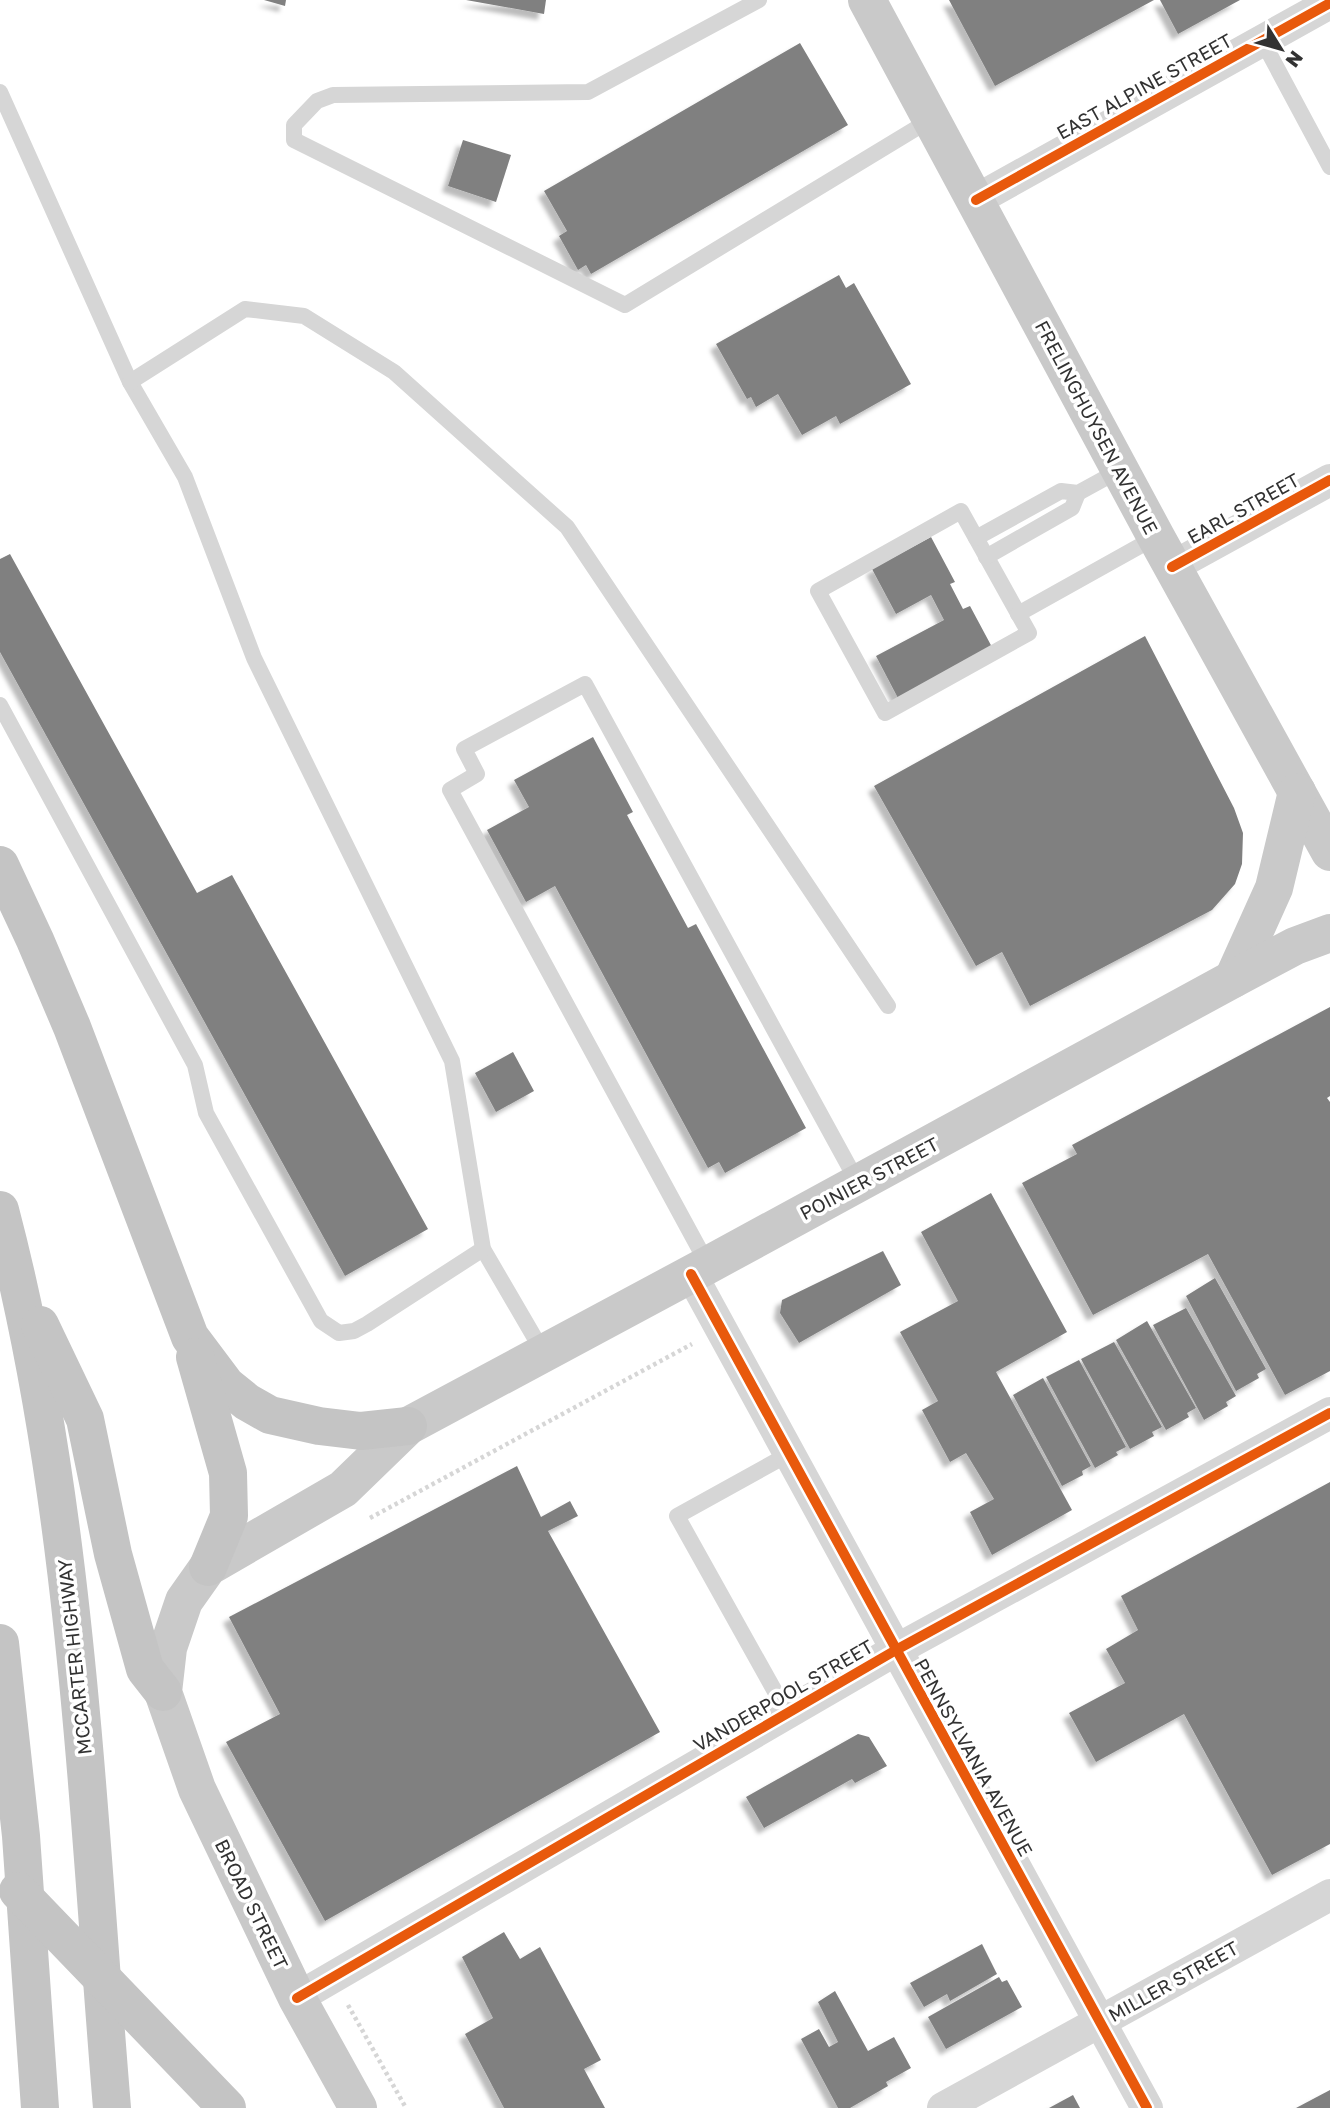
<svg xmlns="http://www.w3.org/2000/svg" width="1330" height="2108" viewBox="0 0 1330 2108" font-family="'Golos Text',sans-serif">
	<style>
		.building { fill: #808080; filter: url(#shadow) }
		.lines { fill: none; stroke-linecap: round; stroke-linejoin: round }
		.path { stroke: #d6d6d6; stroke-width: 4.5; stroke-dasharray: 3.5 3.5; stroke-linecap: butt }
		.lane { stroke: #d6d6d6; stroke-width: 16 }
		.street { stroke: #d6d6d6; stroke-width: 32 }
		.primary { stroke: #c9c9c9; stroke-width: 38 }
		.highway { stroke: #c4c4c4; stroke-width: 38 }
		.cycleway-casing { stroke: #fff; stroke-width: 15 }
		.cycleway { stroke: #e8590c; stroke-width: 10 }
		.labels { text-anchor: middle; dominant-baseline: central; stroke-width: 7; stroke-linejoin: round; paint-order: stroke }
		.street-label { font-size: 19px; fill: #323232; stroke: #fff }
	</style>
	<defs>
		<filter id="shadow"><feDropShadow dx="-6" dy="6" stdDeviation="2" flood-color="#0004"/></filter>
	</defs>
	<rect width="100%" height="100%" fill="#fff"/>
	<!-- building -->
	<g class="building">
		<polygon points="264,0 286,0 285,6"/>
		<polygon points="466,0 546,0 544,14"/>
		<polygon points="949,0 1154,0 995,86"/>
		<polygon points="1160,0 1240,0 1178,34"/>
		<polygon points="800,43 848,125 591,274 586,265 578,270 559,236 567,231 544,191"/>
		<polygon points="463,140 511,155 496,202 448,186"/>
		<polygon points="839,275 846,288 854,283 911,384 840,424 836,416 802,435 778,394 756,407 751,397 747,399 716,344"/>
		<polygon points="931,537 955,582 950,584 963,609 970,606 993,649 899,700 876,656 944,620 931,595 896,614 872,569"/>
		<polygon points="10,554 197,893 232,875 428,1229 345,1276 0,652 0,559"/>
		<polygon points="1145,636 1234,808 1243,833 1242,864 1235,884 1212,910 1030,1006 1002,952 976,966 874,786"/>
		<polygon points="593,737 633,812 627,815 688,928 696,924 806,1128 725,1173 719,1162 708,1168 555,886 526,902 487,830 529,807 514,780"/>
		<polygon points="1330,1007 1330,1096 1327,1098 1330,1102 1330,1371 1285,1395 1208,1254 1093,1315 1022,1183 1077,1154 1072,1145"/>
		<polygon points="513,1052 534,1091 496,1112 475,1073"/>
		<polygon points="991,1193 1067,1332 996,1372 1072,1510 992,1555 970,1512 994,1499 966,1453 950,1462 922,1410 938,1401 900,1332 958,1301 921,1232"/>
		<polygon points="883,1251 901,1285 799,1343 780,1313 782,1300"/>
		<polygon points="1215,1278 1266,1369 1257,1374 1259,1378 1236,1391 1186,1296"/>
		<polygon points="1186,1308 1236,1396 1226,1402 1228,1406 1204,1420 1153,1325"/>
		<polygon points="1147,1321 1196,1408 1187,1413 1189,1417 1166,1430 1116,1340"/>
		<polygon points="1114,1342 1162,1427 1152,1432 1154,1436 1130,1449 1081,1359"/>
		<polygon points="1079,1360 1126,1447 1116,1452 1118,1455 1095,1468 1046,1377"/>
		<polygon points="1043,1378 1091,1466 1082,1471 1083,1475 1062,1486 1013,1395"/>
		<polygon points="517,1466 541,1517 570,1501 578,1516 548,1531 660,1732 325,1921 226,1742 280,1714 229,1617"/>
		<polygon points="1330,1482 1330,1844 1272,1875 1184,1714 1096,1762 1069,1713 1125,1683 1106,1649 1138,1630 1121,1596"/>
		<polygon points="858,1734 869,1737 887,1766 855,1783 852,1779 764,1828 746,1797"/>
		<polygon points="504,1932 520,1959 540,1947 601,2060 584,2069 605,2108 504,2108 465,2034 493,2018 462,1957"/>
		<polygon points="982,1944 997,1974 950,2001 947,1994 924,2007 910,1983"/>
		<polygon points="999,1977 1002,1982 1007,1980 1022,2007 946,2049 928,2017"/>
		<polygon points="835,1991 868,2051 894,2037 911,2068 886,2082 888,2086 850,2108 838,2108 801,2039 819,2029 829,2047 838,2042 818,2002"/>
		<polygon points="1330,2090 1330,2108 1296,2108"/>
		<polygon points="1073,2095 1080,2108 1049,2108"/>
	</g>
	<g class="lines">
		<!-- path -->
		<g class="path">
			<polyline points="370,1518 692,1344"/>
			<polyline points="348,2005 406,2108"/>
		</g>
		<!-- lane -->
		<g class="lane">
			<polyline points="759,0 588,92 333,95 317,101 294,125 294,140 625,305 930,120"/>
			<polyline points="1262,40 1330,167"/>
			<polyline points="0,92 130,382 185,477 254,658 452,1061 483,1249 543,1352"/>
			<polyline points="130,382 245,309 304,316 394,372 567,527 888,1006"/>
			<polygon points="961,511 1029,633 885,713 818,591"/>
			<polyline points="976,538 1061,491 1078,493 1120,470"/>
			<polyline points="986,557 1072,508 1078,493"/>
			<polyline points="1018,614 1156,537"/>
			<polyline points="0,705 195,1065 206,1113 321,1321 339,1333 354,1331 367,1324 483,1249"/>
			<polyline points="708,1265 450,790 477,774 464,749 585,684 858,1183"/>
			<polyline points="787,1713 677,1516 789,1454"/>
		</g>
		<!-- street -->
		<g class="street">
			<polyline points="976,200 1330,3"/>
			<polyline points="1172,567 1330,480"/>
			<polyline points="691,1274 1147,2108"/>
			<polyline points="297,1998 896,1650 1330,1413"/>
			<polyline points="943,2108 1330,1895"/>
		</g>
		<!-- primary -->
		<g class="primary">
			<polyline points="867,0 1156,537 1330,852"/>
			<polyline points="1233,979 1274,888 1297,792"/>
			<polyline points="358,2108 297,1998 197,1789 163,1692 168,1648 184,1601 208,1567 343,1489 408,1426 708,1265 1233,979 1295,946 1330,933"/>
		</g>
		<!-- highway -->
		<g class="highway">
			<polyline points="0,865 35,940 72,1027 190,1337 226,1385 247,1402 270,1415 319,1426 361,1431 408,1426"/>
			<path d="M0,1210C77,1502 87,1808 112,2108"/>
			<polyline points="40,1325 85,1419 113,1554 145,1669 163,1692"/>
			<polyline points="195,1357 228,1473 229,1516 208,1567"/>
			<polyline points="0,1643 21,1836 40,2108"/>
			<polyline points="18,1891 227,2108"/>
		</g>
		<defs>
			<g id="cycleway">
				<polyline points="976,200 1330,3"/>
				<polyline points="1172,567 1330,480"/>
				<polyline points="691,1274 1147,2108"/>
				<polyline points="297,1998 896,1650 1330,1413"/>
			</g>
		</defs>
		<!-- cycleway casing -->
		<use href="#cycleway" class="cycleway-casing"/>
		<!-- cycleway -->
		<use href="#cycleway" class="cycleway"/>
	</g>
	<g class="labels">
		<!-- street labels -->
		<g class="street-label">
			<text transform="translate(1144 86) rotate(-29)">EAST ALPINE STREET</text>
			<text transform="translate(1097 427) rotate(62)">FRELINGHUYSEN AVENUE</text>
			<text transform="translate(1243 508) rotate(-29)">EARL STREET</text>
			<text transform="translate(869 1178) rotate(-28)">POINIER STREET</text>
			<text transform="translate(74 1657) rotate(-96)">MCCARTER HIGHWAY</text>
			<text transform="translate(783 1695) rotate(-30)">VANDERPOOL STREET</text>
			<text transform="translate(974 1757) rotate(61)">PENNSYLVANIA AVENUE</text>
			<text transform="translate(252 1904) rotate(64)">BROAD STREET</text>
			<text transform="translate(1173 1981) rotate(-29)">MILLER STREET</text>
		</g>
	</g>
	<!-- north arrow -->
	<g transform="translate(1281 49) rotate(127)" stroke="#ffffff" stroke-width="5" paint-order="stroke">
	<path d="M0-5L12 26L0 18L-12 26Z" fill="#323232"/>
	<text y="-10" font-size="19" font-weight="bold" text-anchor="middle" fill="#323232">N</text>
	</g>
</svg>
